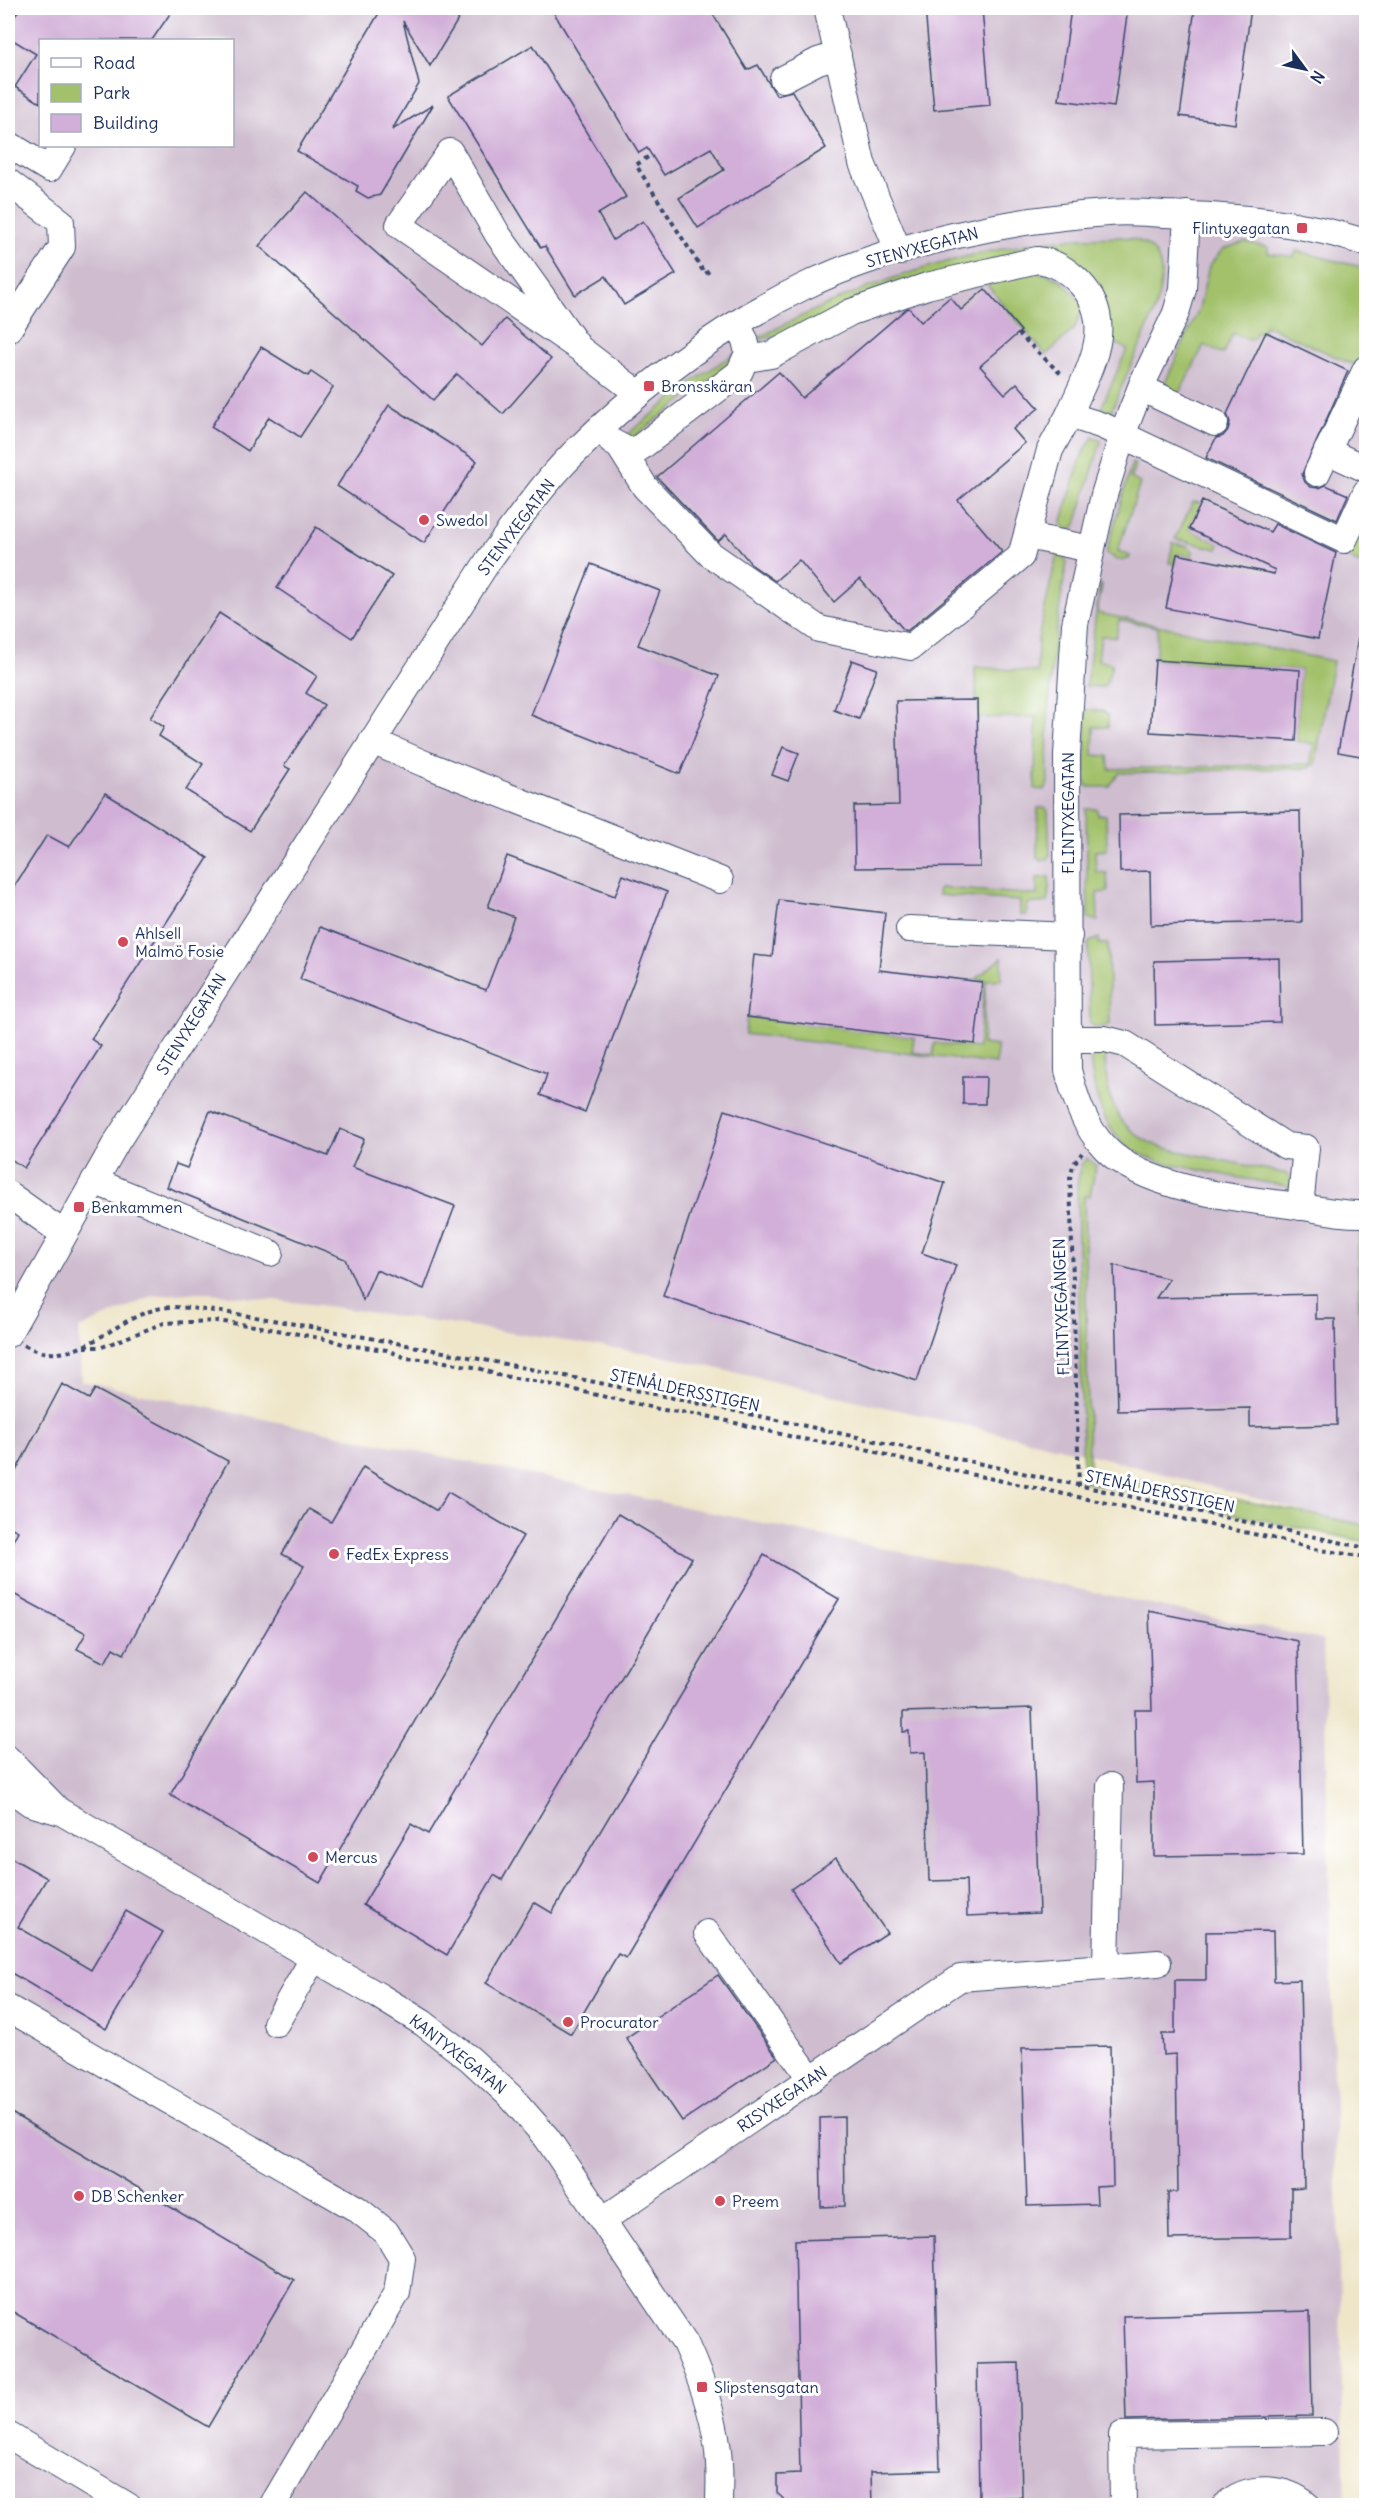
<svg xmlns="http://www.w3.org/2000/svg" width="1374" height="2513" viewBox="0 0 1374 2513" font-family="Delius,sans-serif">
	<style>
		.industrial { fill: #cfbdcf; fill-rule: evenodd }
		.green { fill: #a2c16a; stroke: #5e7864; stroke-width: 1.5 }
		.building { fill: #d1afd8 }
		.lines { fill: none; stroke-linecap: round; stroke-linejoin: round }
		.minor-casing { stroke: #3b4a6e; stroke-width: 28 }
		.path { stroke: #3b4a6e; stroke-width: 4; stroke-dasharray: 4.5 4.5; stroke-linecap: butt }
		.minor { stroke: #fff; stroke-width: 26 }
		.poi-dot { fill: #d1495b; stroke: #fff; stroke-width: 2 }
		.labels { text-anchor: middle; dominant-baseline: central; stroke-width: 6; stroke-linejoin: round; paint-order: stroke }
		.poi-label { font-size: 16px; fill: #1b2f5e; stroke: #fff; text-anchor: start }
		.street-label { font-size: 16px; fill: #1b2f5e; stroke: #fff }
	</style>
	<rect width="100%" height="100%" fill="#fff"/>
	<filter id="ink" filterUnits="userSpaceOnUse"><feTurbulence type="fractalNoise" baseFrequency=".0167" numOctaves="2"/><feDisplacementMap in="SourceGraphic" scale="12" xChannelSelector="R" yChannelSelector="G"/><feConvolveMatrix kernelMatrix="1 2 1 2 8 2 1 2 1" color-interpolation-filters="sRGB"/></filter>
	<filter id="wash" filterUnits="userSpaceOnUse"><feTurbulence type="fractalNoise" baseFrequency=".008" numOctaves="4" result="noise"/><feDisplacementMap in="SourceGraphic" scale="24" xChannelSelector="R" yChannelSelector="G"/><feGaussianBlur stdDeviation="1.35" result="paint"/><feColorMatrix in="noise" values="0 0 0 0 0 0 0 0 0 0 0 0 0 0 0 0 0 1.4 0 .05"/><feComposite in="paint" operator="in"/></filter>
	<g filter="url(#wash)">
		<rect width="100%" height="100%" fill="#efe6ca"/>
		<!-- industrial -->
		<path class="industrial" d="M8,8H1366V1528L1089,1454L654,1354L327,1306L200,1292L153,1296L79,1329L81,1381L1323,1640L1345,2505L8,2506ZM40,40H232V146H40Z"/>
		<!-- green -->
		<g class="green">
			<path d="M1121,237C1189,243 1154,315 1137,352C1128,372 1119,392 1111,412L1101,408L1127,349L1107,339L1069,262L780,336L761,339L760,337C854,287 955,251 1061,240C1081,237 1101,238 1121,237Z"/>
			<polygon points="1244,242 1268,247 1268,253 1294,257 1296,251 1366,268 1366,343 1356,366 1266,325 1261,333 1257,331 1253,339 1249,340 1233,333 1223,354 1204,345 1178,396 1162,389 1199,309 1209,266 1223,249"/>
			<path d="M1043,273L1061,280L1084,305L1074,329L1046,355L988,286C1004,273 1024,273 1043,273Z"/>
			<polygon points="735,353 731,362 718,373 635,436 623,438 692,382"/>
			<polygon points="1093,437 1100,439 1101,442 1076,524 1074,528 1067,530 1061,524 1082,455"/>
			<polygon points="1132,463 1135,464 1131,478 1140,483 1118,551 1130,556 1129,559 1117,560 1106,553"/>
			<polygon points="1193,502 1201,503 1189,529 1220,544 1218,549 1175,539"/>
			<polygon points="1366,513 1366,567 1350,559 1347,554"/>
			<polygon points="1173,543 1188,546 1193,551 1192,557 1177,554 1175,564 1169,563"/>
			<path d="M1062,555L1067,562C1054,636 1045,708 1048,783L1045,790L1035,789L1036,717L977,718L975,667L1037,672L1038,639L1055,563L1057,556Z"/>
			<polygon points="1100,585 1102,585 1097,613 1333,661 1315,765 1311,764 1311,768 1119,773 1109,787 1088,787 1085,782 1086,710 1103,711 1108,716 1108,727 1094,727 1093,755 1108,756 1109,769 1310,764 1314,744 1296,741 1300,670 1155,660 1158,627 1119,620 1116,637 1101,636 1098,660 1112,664 1107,682 1103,687 1086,686"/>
			<polygon points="1038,808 1046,808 1048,812 1050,855 1047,859 1041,861 1037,858"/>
			<polygon points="1086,809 1097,809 1098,815 1106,815 1107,850 1095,851 1096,872 1107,873 1108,892 1097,893 1098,921 1088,918"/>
			<polygon points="1049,877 1050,888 1047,902 1027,904 1026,915 1020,915 1020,901 938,895 939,888 1037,895 1037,878"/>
			<polygon points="1099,938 1099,944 1108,944 1110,1025 1096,1028 1090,1023 1088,943"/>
			<polygon points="1002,958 1001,980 986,980 982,1044 997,1046 996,1064 745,1034 747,1017 914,1037 912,1052 933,1055 935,1043 978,1048 985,980 976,979"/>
			<path d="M1090,1053H1105C1105,1099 1116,1133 1164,1148L1287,1174L1292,1181L1290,1187C1259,1181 1227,1176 1195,1169C1180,1166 1164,1164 1150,1158C1104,1141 1093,1097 1090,1053Z"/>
			<polygon points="1087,1158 1096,1165 1090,1196 1084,1196 1089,1470 1364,1525 1358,1246 1360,1234 1366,1232 1366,1542 1083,1482 1077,1186 1081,1165"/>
		</g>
		<g id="blocks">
			<!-- building -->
			<g class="building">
				<polygon points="20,8 174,8 152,40 40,40 40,103 15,87 36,54 8,37 8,27"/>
				<polygon points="382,8 465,8 430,66 403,21 419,84 392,130 433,105 380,195 368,198 356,191 358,186 297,151"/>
				<polygon points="551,8 709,8 747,70 758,65 776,95 792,91 826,148 698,228 679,198 724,170 711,148 664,175 647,148 639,153"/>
				<polygon points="925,8 982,8 990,105 934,110"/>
				<polygon points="1071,8 1128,8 1114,107 1059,100"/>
				<polygon points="1195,8 1251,8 1235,124 1180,116"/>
				<polygon points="533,45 626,197 598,214 613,240 643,221 676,274 624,305 606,276 575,295 545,246 541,248 448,96"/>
				<polygon points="307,192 482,346 505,319 551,359 503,414 457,374 433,400 259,246"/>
				<polygon points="985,289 1021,331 980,366 1005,394 1017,383 1039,408 1013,429 1025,443 958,500 1002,552 907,631 904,630 860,579 834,602 799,560 775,581 752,565 726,534 718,541 657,477 779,372 802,398 906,309 909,308 921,322 950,297 961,310"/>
				<polygon points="1266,332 1348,371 1302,474 1305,482 1311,487 1319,488 1326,485 1348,495 1337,520 1206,458 1216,438 1223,436 1228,430 1230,422 1227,414"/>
				<polygon points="261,347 308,376 311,372 333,387 300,437 269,417 248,451 211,427"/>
				<polygon points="389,405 477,461 424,543 337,486"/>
				<polygon points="1202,501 1270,532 1275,524 1336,553 1318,639 1166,608 1177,554 1274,574 1275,570 1189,529"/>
				<polygon points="316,527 392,576 352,638 277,588"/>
				<polygon points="591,564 660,591 638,645 719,676 680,774 531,715"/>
				<polygon points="219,613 317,676 306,693 324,705 284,766 290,769 250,831 186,790 203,764 159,736 164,727 150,718"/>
				<polygon points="1358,638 1366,639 1366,757 1338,752"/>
				<polygon points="852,660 877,669 859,719 834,710"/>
				<polygon points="1155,660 1300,670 1296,741 1150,732"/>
				<polygon points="977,700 980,867 855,868 854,806 899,805 896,701"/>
				<polygon points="783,747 799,753 788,781 772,775"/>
				<polygon points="105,793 208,858 91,1039 101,1046 24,1168 8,1157 8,896 47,835 69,847"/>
				<polygon points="1300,811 1302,922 1151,925 1150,871 1120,872 1119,815"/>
				<polygon points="507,856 615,896 623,875 667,892 585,1112 540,1095 547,1074 300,979 320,927 486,990 514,917 488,907"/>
				<polygon points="779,900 885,913 879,970 982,982 975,1044 747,1017 754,955 772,957"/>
				<polygon points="1279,958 1280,1022 1155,1025 1154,961"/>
				<polygon points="963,1077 986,1077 985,1104 963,1104"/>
				<polygon points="725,1110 945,1183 922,1253 956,1265 917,1381 663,1296"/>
				<polygon points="210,1111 328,1156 340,1129 364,1139 352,1167 455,1206 424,1289 376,1270 363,1300 345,1259 167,1187 176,1164 187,1168"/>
				<polygon points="1114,1265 1169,1279 1156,1298 1316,1294 1316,1319 1335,1319 1337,1425 1250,1427 1250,1408 1118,1411"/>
				<polygon points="62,1384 89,1399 95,1389 228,1461 124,1654 113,1648 105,1663 77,1649 86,1633 8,1591 8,1550 18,1531 8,1526 8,1486"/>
				<polygon points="363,1467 437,1511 448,1492 523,1536 320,1883 170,1795 304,1566 282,1554 309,1509 331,1522"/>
				<polygon points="618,1514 692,1558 502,1880 494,1875 447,1955 363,1905 411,1824 428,1834"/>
				<polygon points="764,1555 839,1599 626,1958 618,1954 571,2034 486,1983 534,1902 552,1913"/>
				<polygon points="1149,1611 1298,1641 1303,1854 1154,1856 1154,1782 1136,1783 1135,1710 1152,1710"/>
				<polygon points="1032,1708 1039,1913 967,1916 966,1880 929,1881 925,1752 910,1753 909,1731 903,1732 903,1712"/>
				<polygon points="8,1856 47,1878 18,1927 91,1970 126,1911 163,1932 106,2029 8,1971"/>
				<polygon points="836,1858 887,1933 841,1963 791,1889"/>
				<polygon points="1273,1931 1274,1981 1300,1980 1304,2188 1291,2189 1291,2237 1169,2239 1168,2192 1178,2192 1176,2054 1163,2055 1162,2034 1175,2034 1175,1980 1206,1980 1206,1932"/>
				<polygon points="718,1975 777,2057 682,2121 626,2038"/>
				<polygon points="1110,2046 1113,2186 1096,2187 1097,2204 1027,2206 1022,2048"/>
				<polygon points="8,2111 294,2280 208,2427 8,2309"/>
				<polygon points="844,2117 845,2206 821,2207 820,2118"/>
				<polygon points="934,2236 940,2470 871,2472 872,2505 790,2505 777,2493 777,2475 800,2474 795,2240"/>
				<polygon points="1310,2311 1312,2416 1126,2420 1123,2316"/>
				<polygon points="1019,2363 1022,2497 979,2498 977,2364"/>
			</g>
		</g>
	</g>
	<g filter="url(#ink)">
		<use href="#blocks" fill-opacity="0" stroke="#3b4a6e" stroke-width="1.5"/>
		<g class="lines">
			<defs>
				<g id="minor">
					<polyline points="827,8 862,163 899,252"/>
					<polyline points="783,79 818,61 838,55"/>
					<polyline points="8,144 49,169 63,146"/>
					<polyline points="8,182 61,222 62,247 8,330"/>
					<path d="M1187,214L1183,289L1176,313L1143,382L1124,430L1104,495L1075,624L1067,755L1068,1070C1075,1098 1084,1126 1105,1148C1145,1190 1242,1199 1298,1206C1321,1210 1344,1215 1366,1214"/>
					<polyline points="579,348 399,225 450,152 498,235 579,348 639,394"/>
					<path d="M747,359L771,355L851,312L927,286L1037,260C1055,262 1067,270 1080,283C1119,324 1087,372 1069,415"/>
					<polyline points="1141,388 1215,423"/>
					<polyline points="612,442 629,451 638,449 739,373 748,353 745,340 737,324"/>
					<polyline points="621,449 645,487 710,554 819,629 911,647 1021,556 1050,450 1069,415 1103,426 1344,540 1366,492"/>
					<polyline points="1327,451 1366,469"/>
					<polyline points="1317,473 1366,369"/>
					<polyline points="1027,536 1091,549"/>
					<polyline points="372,741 425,764 720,880"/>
					<polyline points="909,929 1069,936"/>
					<polyline points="1069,1039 1105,1039 1125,1044 1286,1146 1306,1148 1300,1207"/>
					<polyline points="94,1181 270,1253"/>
					<polyline points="8,1194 64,1234"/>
					<path d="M8,1334L116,1143L488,561C515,524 541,486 572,455C639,388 718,328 803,287C891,244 1011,219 1108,213C1126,211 1145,213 1164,214C1230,216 1303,221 1366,243"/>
					<polyline points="8,1759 56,1808"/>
					<path d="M8,1787L30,1803L61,1812L379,1996L423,2023L470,2059L510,2096L547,2138L685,2343C702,2380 717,2422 719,2463C720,2477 719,2492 719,2506"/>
					<polyline points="707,1933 811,2079"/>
					<polyline points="1106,1967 1110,1786"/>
					<polyline points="8,2008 357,2209 386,2232 402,2258 397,2293 272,2506"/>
					<polyline points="276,2023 313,1959"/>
					<polyline points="604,2219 960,1978 1158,1963"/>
					<polyline points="8,2435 128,2506"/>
					<polyline points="1123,2506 1122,2435 1324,2432"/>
					<path d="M1225,2506C1246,2484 1286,2486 1308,2506"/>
				</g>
			</defs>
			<!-- minor casing -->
			<use href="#minor" class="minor-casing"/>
			<!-- path -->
			<g class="path">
				<polyline points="648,157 636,165 705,274 712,269"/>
				<polyline points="1018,333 1063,376"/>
				<path d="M24,1345C76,1373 108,1321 157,1309C172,1305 190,1308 205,1310C244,1314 283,1322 321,1329C671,1393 1019,1473 1366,1548"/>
				<polyline points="84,1347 102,1347 164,1323 216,1321 255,1326 331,1340 346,1345 387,1350 406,1358 434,1360 479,1368 497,1375 540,1382 663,1410 703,1415 797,1438 870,1450 903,1460 1277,1539 1314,1549 1366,1557"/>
				<polyline points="1079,1486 1070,1178 1073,1165 1082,1153"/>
			</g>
			<!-- minor -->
			<use href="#minor" class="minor"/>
		</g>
	</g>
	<!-- markers -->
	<g class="poi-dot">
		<rect x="1296" y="222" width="12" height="12" rx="3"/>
		<rect x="643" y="380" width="12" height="12" rx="3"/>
		<circle cx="424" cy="520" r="6"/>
		<circle cx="123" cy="942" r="6"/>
		<rect x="73" y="1201" width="12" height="12" rx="3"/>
		<circle cx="334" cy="1554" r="6"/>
		<circle cx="313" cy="1857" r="6"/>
		<circle cx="568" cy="2022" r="6"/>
		<circle cx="79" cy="2196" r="6"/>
		<circle cx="720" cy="2201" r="6"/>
		<rect x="696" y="2381" width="12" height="12" rx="3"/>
	</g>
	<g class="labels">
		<!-- poi labels -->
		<g class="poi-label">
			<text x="1290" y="228" text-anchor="end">Flintyxegatan</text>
			<text x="661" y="386">Bronsskäran</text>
			<text x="436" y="520">Swedol</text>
			<text x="135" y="933">Ahlsell<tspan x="135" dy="18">Malmö Fosie</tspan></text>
			<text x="91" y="1207">Benkammen</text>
			<text x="346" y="1554">FedEx Express</text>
			<text x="325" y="1857">Mercus</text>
			<text x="580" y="2022">Procurator</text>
			<text x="91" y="2196">DB Schenker</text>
			<text x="732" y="2201">Preem</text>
			<text x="714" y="2387">Slipstensgatan</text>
		</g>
		<!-- street labels -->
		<g class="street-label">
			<text transform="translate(922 247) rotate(-15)">STENYXEGATAN</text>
			<text transform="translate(516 527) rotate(-53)">STENYXEGATAN</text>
			<text transform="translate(1068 813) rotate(-90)">FLINTYXEGATAN</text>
			<text transform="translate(191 1024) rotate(-58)">STENYXEGATAN</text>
			<text transform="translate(1061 1307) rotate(-92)">FLINTYXEGÅNGEN</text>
			<text transform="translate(685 1390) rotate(12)">STENÅLDERSSTIGEN</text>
			<text transform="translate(1160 1491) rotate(12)">STENÅLDERSSTIGEN</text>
			<text transform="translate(458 2054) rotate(38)">KANTYXEGATAN</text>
			<text transform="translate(782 2099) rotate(-34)">RISYXEGATAN</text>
		</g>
	</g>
	<!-- margin -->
	<rect width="1374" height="2513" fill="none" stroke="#fff" stroke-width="30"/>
	<!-- legend -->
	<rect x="39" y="39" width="195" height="108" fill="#ffffff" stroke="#a4acbf" stroke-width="1.5"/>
	<rect x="51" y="58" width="30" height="9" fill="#ffffff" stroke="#a4acbf" stroke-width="1.5"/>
	<text x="93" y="69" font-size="18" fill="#1b2f5e">Road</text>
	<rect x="51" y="84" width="30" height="18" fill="#a2c16a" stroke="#a4acbf" stroke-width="1.5"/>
	<text x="93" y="99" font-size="18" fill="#1b2f5e">Park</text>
	<rect x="51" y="114" width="30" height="18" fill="#d1afd8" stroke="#a4acbf" stroke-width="1.5"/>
	<text x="93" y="129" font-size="18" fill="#1b2f5e">Building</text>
	<!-- north arrow -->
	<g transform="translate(1305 69) rotate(123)" stroke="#ffffff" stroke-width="4.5" paint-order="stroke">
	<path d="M0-4.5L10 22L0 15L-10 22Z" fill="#1b2f5e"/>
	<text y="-9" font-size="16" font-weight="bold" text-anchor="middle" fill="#1b2f5e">N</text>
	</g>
</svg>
